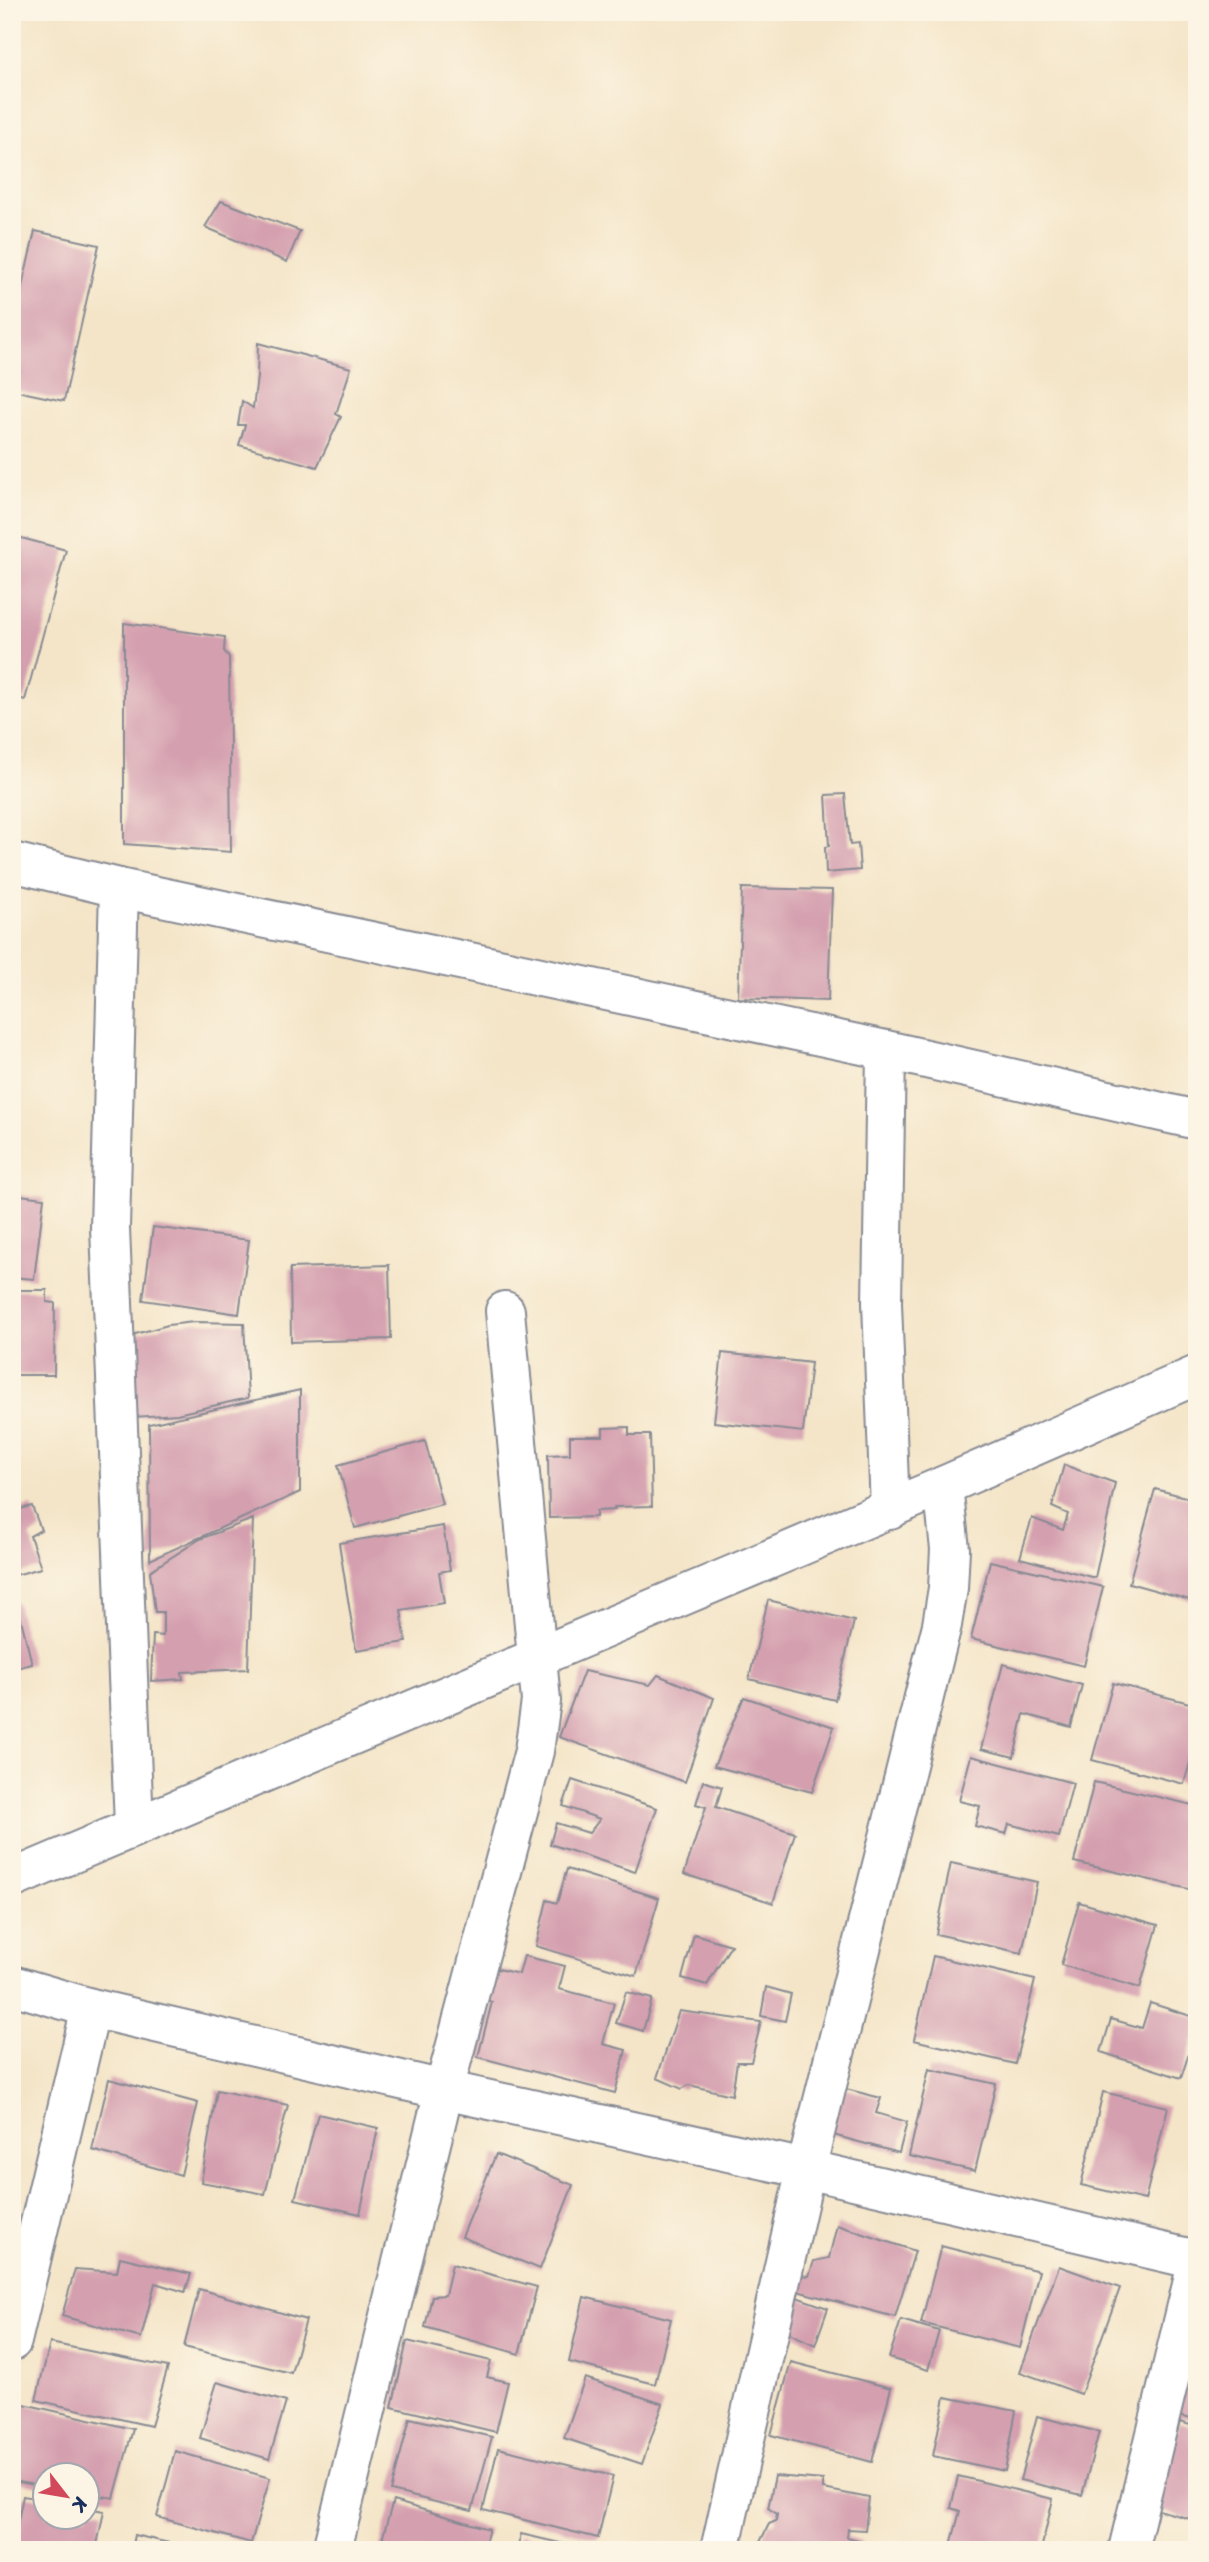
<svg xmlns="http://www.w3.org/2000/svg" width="1209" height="2562" viewBox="0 0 1209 2562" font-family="Sriracha,sans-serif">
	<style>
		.building { fill: #d49faf }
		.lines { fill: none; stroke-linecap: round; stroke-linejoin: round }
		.minor-casing { stroke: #888a93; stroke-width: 42 }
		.minor { stroke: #fff; stroke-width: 38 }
	</style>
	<rect width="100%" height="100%" fill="#fcf5e5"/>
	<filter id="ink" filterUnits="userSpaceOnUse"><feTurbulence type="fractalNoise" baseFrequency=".0143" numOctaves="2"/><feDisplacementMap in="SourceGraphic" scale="14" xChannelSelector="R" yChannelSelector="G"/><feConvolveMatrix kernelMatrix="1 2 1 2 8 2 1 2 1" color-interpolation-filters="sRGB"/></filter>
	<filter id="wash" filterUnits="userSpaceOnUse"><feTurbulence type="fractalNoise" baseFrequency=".00686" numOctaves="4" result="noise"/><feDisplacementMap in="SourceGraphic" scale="28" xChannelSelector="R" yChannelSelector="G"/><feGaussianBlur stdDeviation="1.57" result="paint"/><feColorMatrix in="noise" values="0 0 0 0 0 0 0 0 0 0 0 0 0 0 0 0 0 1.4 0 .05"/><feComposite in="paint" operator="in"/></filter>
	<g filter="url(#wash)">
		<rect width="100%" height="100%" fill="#f4e5c8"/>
		<g id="blocks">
			<!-- building -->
			<g class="building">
				<polygon points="221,201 300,231 287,262 205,227"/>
				<polygon points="35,231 99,245 64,401 12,390 12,331"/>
				<polygon points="258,343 351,368 336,414 341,417 317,467 239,445 245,425 238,425 242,401 253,408 257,377"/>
				<polygon points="14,536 66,550 25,700 12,696"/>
				<polygon points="124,623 225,637 224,651 229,657 231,852 124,844"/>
				<polygon points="845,794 850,845 858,844 860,870 826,873 825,847 829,846 826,795"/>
				<polygon points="742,888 832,890 828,1001 738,998"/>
				<polygon points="12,1194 44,1198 34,1279 12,1277"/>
				<polygon points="153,1227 249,1240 239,1314 143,1300"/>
				<polygon points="389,1265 391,1339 291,1342 290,1268"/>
				<polygon points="12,1290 47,1290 47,1302 55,1303 54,1375 12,1375"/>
				<polygon points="194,1322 244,1323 248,1398 177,1414 134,1417 128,1336 168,1325"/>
				<polygon points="722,1353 811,1363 803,1432 714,1422"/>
				<polygon points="300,1390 300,1492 150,1560 149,1424"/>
				<polygon points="629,1427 629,1435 650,1435 652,1506 614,1507 615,1510 596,1511 596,1517 549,1518 548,1455 570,1454 570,1436 603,1436 603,1428"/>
				<polygon points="425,1441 442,1504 355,1528 338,1465"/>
				<polygon points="1064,1465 1115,1483 1095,1578 1020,1558 1032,1518 1063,1530 1068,1514 1052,1507"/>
				<polygon points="1155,1489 1197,1500 1197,1602 1129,1583"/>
				<polygon points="32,1506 41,1530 30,1536 41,1568 12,1576 12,1511"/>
				<polygon points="253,1519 248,1669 182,1672 183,1679 151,1681 153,1635 163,1636 163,1612 155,1612 150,1571 200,1539"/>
				<polygon points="443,1526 450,1570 439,1572 444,1603 401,1610 406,1642 356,1650 339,1543"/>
				<polygon points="990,1561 1103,1587 1084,1666 971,1639"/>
				<polygon points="768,1600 854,1621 835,1700 749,1679"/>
				<polygon points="17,1603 32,1664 12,1669 12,1604"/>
				<polygon points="1003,1664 1082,1685 1071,1727 1024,1714 1014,1757 981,1749"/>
				<polygon points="584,1671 650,1685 658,1675 714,1698 685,1782 559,1737"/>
				<polygon points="1113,1683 1197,1705 1197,1737 1184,1784 1092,1760"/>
				<polygon points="744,1697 834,1727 812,1792 714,1766"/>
				<polygon points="971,1756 1073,1783 1059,1837 1009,1824 1006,1834 975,1826 980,1806 959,1801"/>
				<polygon points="572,1780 657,1808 635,1872 550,1844 556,1823 589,1833 600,1819 563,1806"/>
				<polygon points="703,1781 722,1787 716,1807 795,1833 773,1903 684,1874 706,1807 696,1804"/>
				<polygon points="1094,1782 1197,1806 1197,1891 1074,1862"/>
				<polygon points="951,1863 1037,1882 1022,1953 936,1934"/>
				<polygon points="567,1869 659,1898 636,1976 536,1946 547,1900 557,1903"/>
				<polygon points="1079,1902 1158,1925 1140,1988 1061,1965"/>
				<polygon points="694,1934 731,1945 707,1985 682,1978"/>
				<polygon points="524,1956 565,1966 559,1989 614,2003 603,2044 626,2050 615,2093 478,2057 492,2002 481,1999 490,1967 519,1974"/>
				<polygon points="933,1956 1035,1980 1015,2064 914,2040"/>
				<polygon points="766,1987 791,1994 785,2021 761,2016"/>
				<polygon points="626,1992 652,1999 643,2031 616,2023"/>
				<polygon points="1150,2003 1197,2018 1197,2028 1181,2078 1101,2052 1111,2019 1142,2028"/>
				<polygon points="679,2011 761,2022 751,2062 737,2062 732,2095 689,2085 682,2089 657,2078"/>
				<polygon points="929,2069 996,2084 975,2171 909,2156"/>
				<polygon points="109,2079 198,2103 181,2175 92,2150"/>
				<polygon points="838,2087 881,2098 876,2113 907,2122 899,2153 826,2133"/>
				<polygon points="217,2090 288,2105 265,2194 201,2182"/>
				<polygon points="1103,2092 1168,2107 1145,2200 1081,2185"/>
				<polygon points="318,2114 378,2128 360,2214 295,2199"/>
				<polygon points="496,2154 573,2185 540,2269 462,2237"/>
				<polygon points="837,2225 915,2251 895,2317 797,2291 800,2275 809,2276 814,2261 829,2258"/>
				<polygon points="941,2246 1039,2271 1020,2348 921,2323"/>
				<polygon points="120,2257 191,2274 185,2292 155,2283 141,2338 62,2316 75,2269 117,2272"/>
				<polygon points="452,2264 537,2287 519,2354 425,2327 432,2296 445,2295"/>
				<polygon points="1059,2266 1120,2288 1081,2394 1020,2372"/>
				<polygon points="199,2289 306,2320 291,2373 184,2347"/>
				<polygon points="785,2293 828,2308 815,2345 774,2326"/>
				<polygon points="584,2297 671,2319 655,2384 569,2362"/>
				<polygon points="901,2320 939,2331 928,2370 889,2358"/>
				<polygon points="1197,2324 1197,2420 1172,2415"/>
				<polygon points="407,2341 491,2361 487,2377 508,2382 496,2432 392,2407"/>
				<polygon points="50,2343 168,2367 151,2426 36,2400"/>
				<polygon points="791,2362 891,2388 872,2462 771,2435"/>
				<polygon points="585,2378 663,2404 642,2464 564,2438"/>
				<polygon points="217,2382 286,2402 269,2459 200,2438"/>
				<polygon points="945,2397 1016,2411 1005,2471 933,2456"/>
				<polygon points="24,2404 133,2429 114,2498 88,2494 88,2474 46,2474 46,2487 12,2481 12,2459"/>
				<polygon points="1037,2416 1099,2432 1082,2495 1020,2480"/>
				<polygon points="410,2418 492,2437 472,2511 391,2491"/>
				<polygon points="1180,2422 1197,2427 1197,2521 1155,2509"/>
				<polygon points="498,2448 613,2476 598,2538 483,2510"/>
				<polygon points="175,2451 270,2478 251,2543 157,2517"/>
				<polygon points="775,2476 823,2480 823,2489 869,2498 865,2530 848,2529 847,2537 862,2541 860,2550 757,2548 769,2524 776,2521 777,2514 768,2508"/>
				<polygon points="958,2476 1053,2499 1041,2550 969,2550 951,2545 960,2511 951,2508"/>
				<polygon points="23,2496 46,2500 46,2516 88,2516 88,2508 104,2511 96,2550 12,2550"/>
				<polygon points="393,2501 489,2529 483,2550 379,2550"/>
				<polygon points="521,2534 586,2549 586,2550 517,2550"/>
				<polygon points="134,2535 196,2549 196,2550 131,2550"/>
			</g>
		</g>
	</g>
	<g filter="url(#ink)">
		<use href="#blocks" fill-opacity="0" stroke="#888a93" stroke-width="2"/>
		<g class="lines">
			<defs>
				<g id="minor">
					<polyline points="12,862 119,888 886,1050 1197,1120"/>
					<polyline points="119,888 110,1228 134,1826"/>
					<polyline points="886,1050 882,1303 890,1510"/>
					<polyline points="12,1879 943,1486"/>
					<polyline points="12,1985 91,2008 444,2090 806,2169 1197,2260"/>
					<polyline points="12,2341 91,2008"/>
					<polyline points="332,2550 444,2090 534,1751 541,1701 505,1311"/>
					<polyline points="720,2550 806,2169 942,1625 948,1588 950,1549 943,1486 1197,1375"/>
					<polyline points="1128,2550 1197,2264"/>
				</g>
			</defs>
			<!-- minor casing -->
			<use href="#minor" class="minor-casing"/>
			<!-- minor -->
			<use href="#minor" class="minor"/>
		</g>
	</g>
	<!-- margin -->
	<rect width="1209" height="2562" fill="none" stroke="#fcf5e5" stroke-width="42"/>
	<!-- north arrow -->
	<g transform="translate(66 2496) rotate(121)"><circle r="33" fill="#fcf5e5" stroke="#a2a6af" stroke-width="2"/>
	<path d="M0-5L12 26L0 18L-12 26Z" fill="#d1495b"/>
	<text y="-10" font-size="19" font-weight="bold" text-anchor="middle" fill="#1b2f5e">K</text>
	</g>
</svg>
